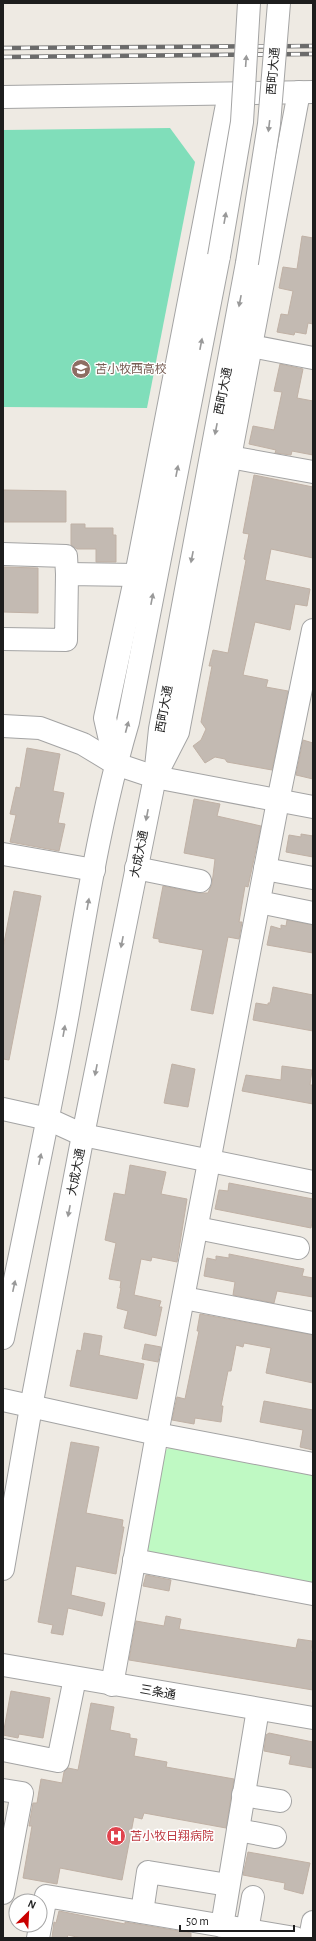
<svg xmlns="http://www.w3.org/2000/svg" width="316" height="1941" viewBox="0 0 316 1941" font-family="'Alegreya Sans','Noto Sans JP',sans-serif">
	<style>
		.park { fill: #bff9c3 }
		.pitch { fill: #80deba }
		.building { fill: #c3bab2; stroke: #c0b1a5 }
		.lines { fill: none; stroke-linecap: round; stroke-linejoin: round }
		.minor-casing { stroke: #a4a4a4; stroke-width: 24 }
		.minor { stroke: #fff; stroke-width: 22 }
		.rail-casing { stroke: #6b6b6b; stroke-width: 4.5 }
		.rail { stroke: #fff; stroke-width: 3; stroke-dasharray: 9; stroke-linecap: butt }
		.minor-bridge-casing { stroke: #a4a4a4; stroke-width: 24; stroke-linecap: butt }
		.minor-bridge { stroke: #fff; stroke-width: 22 }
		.oneway { fill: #999 }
		.labels { text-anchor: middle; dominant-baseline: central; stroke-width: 3; stroke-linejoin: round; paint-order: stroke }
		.street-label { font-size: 12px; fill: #1d1d1d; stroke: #fff }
		.education-label { font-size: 12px; fill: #785e54; stroke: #fff; text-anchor: start }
		.health-label { font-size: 12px; fill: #be3a42; stroke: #fff; text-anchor: start }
	</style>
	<rect width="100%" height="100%" fill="#eeeae3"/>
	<!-- park -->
	<polygon class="park" points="171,1447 313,1475 313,1583 150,1552 146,1546 162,1452"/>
	<!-- pitch -->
	<polygon class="pitch" points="170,128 195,162 147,408 3,407 3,130"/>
	<!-- building -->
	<g class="building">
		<polygon points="302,236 313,238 313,324 308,323 306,334 295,332 294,335 277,332 281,314 288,315 293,291 279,288 283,267 297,269"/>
		<polygon points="280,364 303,369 297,398 313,401 313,455 292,451 291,455 275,453 276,450 249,444 253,426 274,430 282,392 274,391"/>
		<polygon points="254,475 313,487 313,558 271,549 265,580 310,589 307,606 295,604 290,630 255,622 243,675 268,680 266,687 288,691 272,770 227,762 225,759 215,757 205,763 193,746 201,740 206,729 201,722 212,666 209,666 213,650 228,653 246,560 244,559 249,534 243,533"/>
		<polygon points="3,490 66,491 66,522 3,522"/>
		<polygon points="71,524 85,524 85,528 113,528 113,535 116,535 116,562 96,562 96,549 77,549 71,545"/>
		<polygon points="3,567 38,568 38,613 3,612"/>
		<polygon points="303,740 313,743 313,779 296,775"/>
		<polygon points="27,748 60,754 53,791 64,793 58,823 65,824 59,851 10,842 16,815 10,814 16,787 20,788"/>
		<polygon points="194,799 220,804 217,816 261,826 248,887 245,886 239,922 242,922 239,939 228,937 213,1014 191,1010 203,950 159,942 159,939 153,938 163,886 198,893 208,893 212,884 215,859 184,853"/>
		<polygon points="301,834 313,836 313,857 286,852 289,835 301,837"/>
		<polygon points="14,891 41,896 9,1060 3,1059 3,948"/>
		<polygon points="287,920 313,925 313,953 267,945 271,926 281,929 281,925 286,926"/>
		<polygon points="273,987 313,995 313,1031 253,1020 256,1003 268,1005 268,1003 270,1003"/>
		<polygon points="172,1064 195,1069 188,1107 164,1103"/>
		<polygon points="282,1066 312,1070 310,1085 313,1085 313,1104 242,1091 246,1075 281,1080"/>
		<polygon points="130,1165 166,1172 161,1194 187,1199 177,1262 152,1257 151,1261 141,1259 134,1295 161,1301 159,1307 162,1307 156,1336 124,1328 128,1311 117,1308 121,1288 120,1288 121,1281 109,1279 116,1243 105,1240 114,1193 125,1195"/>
		<polygon points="229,1183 313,1199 313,1216 311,1228 215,1209 219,1190 228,1191"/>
		<polygon points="229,1254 304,1269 302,1276 313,1278 313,1297 277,1291 274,1303 233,1295 235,1282 204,1276 207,1258 216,1260 216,1256 229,1258"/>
		<polygon points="200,1314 313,1335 313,1383 266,1373 271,1348 244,1343 243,1347 236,1345 231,1371 228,1371 221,1406 223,1406 221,1422 195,1418 194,1424 172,1420 177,1397 185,1399 199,1331 197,1331"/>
		<polygon points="84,1333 102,1336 99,1355 144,1364 137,1399 70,1386 77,1350 81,1351"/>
		<polygon points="145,1344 161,1347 158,1362 142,1359"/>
		<polygon points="264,1401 313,1410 313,1450 300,1447 303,1430 260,1422"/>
		<polygon points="71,1442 99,1447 86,1513 123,1520 122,1527 124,1527 116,1574 76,1566 71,1595 105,1603 102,1616 68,1608 63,1635 51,1633 53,1625 38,1622"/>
		<polygon points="146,1575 171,1580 169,1591 143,1586"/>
		<polygon points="166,1616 181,1619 179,1629 296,1648 298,1639 312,1641 311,1652 313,1652 313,1690 129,1660 136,1621 164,1626"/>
		<polygon points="11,1691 50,1698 43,1738 19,1734 18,1738 3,1735"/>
		<polygon points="91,1703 114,1707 110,1730 130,1734 130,1738 137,1739 134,1756 167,1762 166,1767 234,1779 226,1828 144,1813 142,1819 134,1817 122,1880 60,1868 57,1884 23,1878 32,1826 29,1826 33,1803 37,1803 41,1779 62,1783 64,1772 68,1768 78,1770"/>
		<polygon points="269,1733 313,1742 313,1768 289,1764 291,1756 264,1751 266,1735"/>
		<polygon points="248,1852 310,1863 303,1894 284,1889 285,1883 243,1875"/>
		<polygon points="59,1911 125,1924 125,1922 191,1933 191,1938 81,1938 68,1935 67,1938 52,1938 54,1922 56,1923"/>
	</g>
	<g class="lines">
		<defs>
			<g id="minor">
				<polyline points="3,97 313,92"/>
				<polyline points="251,346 313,358"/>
				<polyline points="230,457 313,472"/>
				<polyline points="3,554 66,556 67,574"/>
				<polyline points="3,639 66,640 67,574 136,575"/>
				<polyline points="3,726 40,728 83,744 116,764 155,777 313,807"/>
				<polyline points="115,762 105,718 136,575 229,94"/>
				<polyline points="160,767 178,732 299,92"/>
				<polyline points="3,854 94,870"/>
				<polyline points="136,868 200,881"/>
				<polyline points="265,869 313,878"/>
				<polyline points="259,902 313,913"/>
				<polyline points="3,1109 48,1119 83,1135 313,1182"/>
				<polyline points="197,1228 298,1248"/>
				<polyline points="184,1298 313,1323"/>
				<path d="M3,1338C25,1230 48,1122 68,1013C85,916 100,817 128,722L219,256"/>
				<polyline points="3,1400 157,1434 313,1464"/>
				<polyline points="134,1560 313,1594"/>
				<polyline points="3,1569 31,1407 83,1135 155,777 160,729 247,263"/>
				<polyline points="3,1665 313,1718"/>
				<polyline points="112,1685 157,1434 278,801 313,630"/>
				<polyline points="3,1750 58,1761 75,1678"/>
				<polyline points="3,1790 22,1793 3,1893"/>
				<polyline points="243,1795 280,1801"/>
				<polyline points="238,1830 275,1837"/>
				<polyline points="142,1912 148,1872 228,1885"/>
				<polyline points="222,1926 258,1709"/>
				<polyline points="247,1930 253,1897"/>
				<polyline points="38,1938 46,1896 295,1938"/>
				<polyline points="310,1938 313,1922"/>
			</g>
		</defs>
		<!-- minor casing -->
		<use href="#minor" class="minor-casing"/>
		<!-- minor -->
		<use href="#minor" class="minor"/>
		<defs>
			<g id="rail">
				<polyline points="3,48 313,46"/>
				<polyline points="3,57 313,54"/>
			</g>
		</defs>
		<!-- rail casing -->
		<use href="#rail" class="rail-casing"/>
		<!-- rail -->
		<use href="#rail" class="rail"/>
		<defs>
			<g id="minor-bridge">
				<polyline points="219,256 242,122 249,3"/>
				<polyline points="247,263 269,124 279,3"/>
			</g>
		</defs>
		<!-- minor-bridge casing -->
		<use href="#minor-bridge" class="minor-bridge-casing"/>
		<!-- minor-bridge -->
		<use href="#minor-bridge" class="minor-bridge"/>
	</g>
	<!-- one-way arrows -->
	<defs><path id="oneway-solid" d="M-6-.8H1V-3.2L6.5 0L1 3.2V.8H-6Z"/></defs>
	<g class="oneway">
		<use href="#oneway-solid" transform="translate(246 61) rotate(-86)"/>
		<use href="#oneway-solid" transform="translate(269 126) rotate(97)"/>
		<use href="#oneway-solid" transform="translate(225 218) rotate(-80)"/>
		<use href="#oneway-solid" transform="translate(240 301) rotate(101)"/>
		<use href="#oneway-solid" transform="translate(201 344) rotate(-79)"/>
		<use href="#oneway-solid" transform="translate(216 429) rotate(101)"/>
		<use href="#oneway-solid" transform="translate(177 471) rotate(-79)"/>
		<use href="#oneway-solid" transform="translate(192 557) rotate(101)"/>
		<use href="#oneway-solid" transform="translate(152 599) rotate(-79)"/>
		<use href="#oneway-solid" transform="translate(127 727) rotate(-75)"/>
		<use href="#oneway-solid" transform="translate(147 815) rotate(101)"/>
		<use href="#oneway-solid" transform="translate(88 904) rotate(-80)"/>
		<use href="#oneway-solid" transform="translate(122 942) rotate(101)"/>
		<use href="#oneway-solid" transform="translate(64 1031) rotate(-80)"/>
		<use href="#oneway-solid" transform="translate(96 1070) rotate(101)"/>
		<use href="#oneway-solid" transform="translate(40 1159) rotate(-78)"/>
		<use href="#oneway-solid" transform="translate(69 1211) rotate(101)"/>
		<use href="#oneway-solid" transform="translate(14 1286) rotate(-78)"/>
	</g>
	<!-- icons -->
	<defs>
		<symbol id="school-disc" viewBox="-11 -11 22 22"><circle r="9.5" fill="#8d6e63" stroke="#fff"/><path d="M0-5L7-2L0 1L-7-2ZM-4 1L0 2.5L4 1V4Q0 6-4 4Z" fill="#fff"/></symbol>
		<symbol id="hospital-disc" viewBox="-11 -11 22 22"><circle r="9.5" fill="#e0444e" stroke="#fff"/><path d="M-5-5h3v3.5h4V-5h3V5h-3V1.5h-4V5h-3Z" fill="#fff"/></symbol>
	</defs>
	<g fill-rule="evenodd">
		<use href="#school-disc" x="70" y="358" width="22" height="22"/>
		<use href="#hospital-disc" x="105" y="1825" width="22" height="22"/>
	</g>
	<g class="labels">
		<!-- street labels -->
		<g class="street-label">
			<text transform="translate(273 71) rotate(-85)">西町大通</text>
			<text transform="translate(223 391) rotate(-79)">西町大通</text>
			<text transform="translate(164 709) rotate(-80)">西町大通</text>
			<text transform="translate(139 854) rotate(-79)">大成大通</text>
			<text transform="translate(76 1172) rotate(-79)">大成大通</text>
			<text transform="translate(158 1692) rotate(10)">三条通</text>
		</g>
		<!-- education labels -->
		<g class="education-label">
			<text x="95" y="369">苫小牧西高校</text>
		</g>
		<!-- health labels -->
		<g class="health-label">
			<text x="130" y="1836">苫小牧日翔病院</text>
		</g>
	</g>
	<!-- border -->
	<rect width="316" height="1941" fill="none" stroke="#1d1d1d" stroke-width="8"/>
	<!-- north arrow -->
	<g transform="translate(28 1913) rotate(24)"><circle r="19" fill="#ffffff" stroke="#a5a5a5"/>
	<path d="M0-3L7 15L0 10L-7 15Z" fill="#ca0000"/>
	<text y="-6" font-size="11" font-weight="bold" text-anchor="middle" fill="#1d1d1d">N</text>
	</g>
	<!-- scale -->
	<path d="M180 1925v6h114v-6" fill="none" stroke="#1d1d1d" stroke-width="2"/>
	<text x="186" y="1925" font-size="12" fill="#1d1d1d" stroke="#ffffff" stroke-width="3" paint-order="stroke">50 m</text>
</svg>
